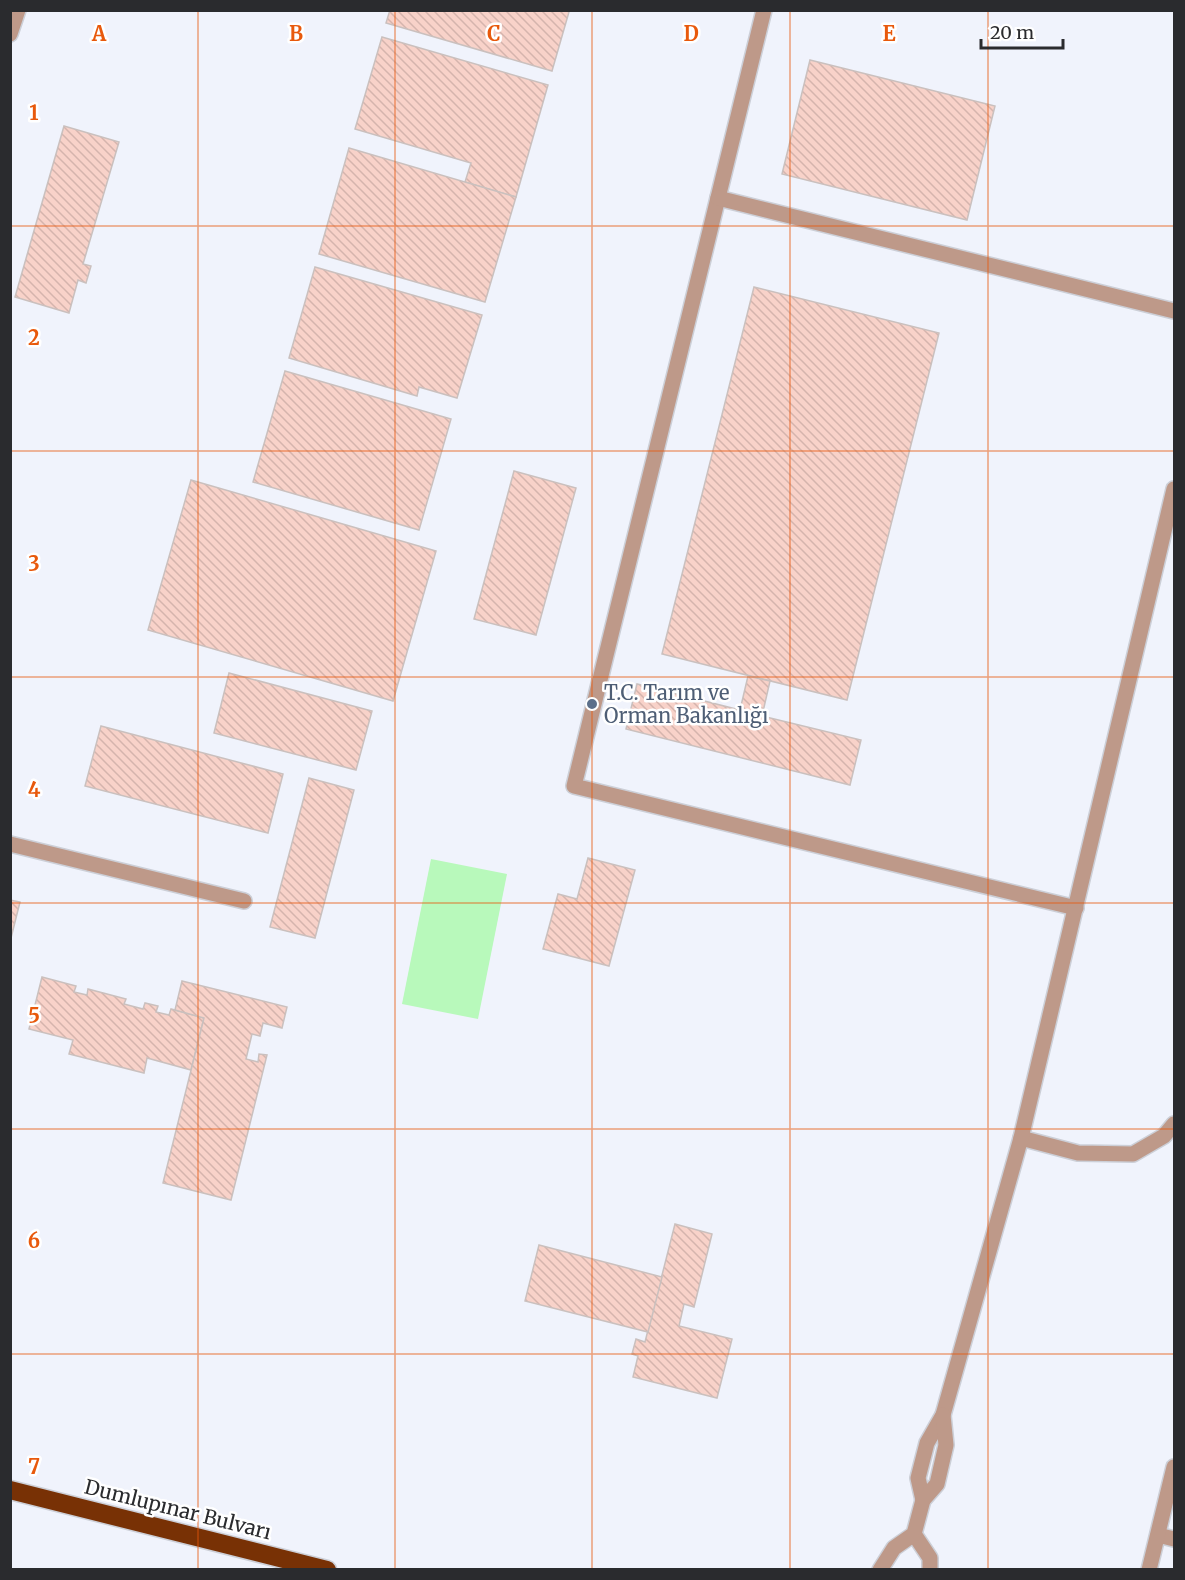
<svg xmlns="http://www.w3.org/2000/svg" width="1185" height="1580" viewBox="0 0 1185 1580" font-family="Merriweather,serif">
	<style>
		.pitch { fill: #b8f9bb }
		.building { fill: url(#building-back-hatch); stroke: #cac0be; stroke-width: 1.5 }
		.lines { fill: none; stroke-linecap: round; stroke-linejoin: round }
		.minor-casing { stroke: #cccfd7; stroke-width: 18 }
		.highway-casing { stroke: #cccfd7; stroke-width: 21 }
		.minor { stroke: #be9989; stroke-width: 15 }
		.highway { stroke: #783105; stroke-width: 18 }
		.grid { fill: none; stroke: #e8590c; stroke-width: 1.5; stroke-opacity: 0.55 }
		.service-dot { fill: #5c6f8a; stroke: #fff; stroke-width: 2 }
		.labels { text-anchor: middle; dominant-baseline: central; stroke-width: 5; stroke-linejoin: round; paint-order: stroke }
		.service-label { font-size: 20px; fill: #4e5e75; stroke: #fff; text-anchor: start }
		.street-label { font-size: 20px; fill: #2a2b2e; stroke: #fff }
		.grid-label { font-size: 20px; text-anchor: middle; font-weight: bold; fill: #e8590c; stroke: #fff; stroke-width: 5; stroke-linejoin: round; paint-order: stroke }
	</style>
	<defs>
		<pattern id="building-back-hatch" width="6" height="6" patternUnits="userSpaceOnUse" patternTransform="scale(1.5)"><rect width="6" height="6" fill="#f8d2c9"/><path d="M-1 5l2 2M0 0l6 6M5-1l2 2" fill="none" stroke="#d5b4ad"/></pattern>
	</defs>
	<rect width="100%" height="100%" fill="#f0f3fc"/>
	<!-- pitch -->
	<polygon class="pitch" points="431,859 507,874 478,1019 402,1004"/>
	<!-- building -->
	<g class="building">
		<polygon points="390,10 565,10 569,12 552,71 386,23"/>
		<polygon points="382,37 548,85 516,197 465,182 471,163 355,129"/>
		<polygon points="810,60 995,106 967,220 782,174"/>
		<polygon points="64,126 119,142 83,264 91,266 86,283 78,280 69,313 15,297"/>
		<polygon points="349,148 516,197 485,302 319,254"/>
		<polygon points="315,267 482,315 457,398 419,387 417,396 289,358"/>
		<polygon points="754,287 939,333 847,700 662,654"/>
		<polygon points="285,371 451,419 419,530 253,482"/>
		<polygon points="514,471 576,488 536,635 474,619"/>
		<polygon points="191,480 436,551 393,701 148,630"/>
		<polygon points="229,673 372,711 356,770 214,733"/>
		<polygon points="748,676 770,681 762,716 861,740 850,785 626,729 637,684 740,710"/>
		<polygon points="101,726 283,774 268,833 85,786"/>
		<polygon points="309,778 354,790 315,938 270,927"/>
		<polygon points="588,858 635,870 609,966 543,949 558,894 577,899"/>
		<polygon points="10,900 20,902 10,942"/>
		<polygon points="42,977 76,986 74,992 87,995 88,989 126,999 124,1004 143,1009 145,1003 158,1006 156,1012 169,1015 171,1009 204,1018 191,1070 147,1058 144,1073 69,1054 73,1040 29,1029"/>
		<polygon points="182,981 287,1007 282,1028 263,1023 260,1036 252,1034 246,1059 258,1062 259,1054 267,1055 231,1200 163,1183 204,1018 175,1010"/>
		<polygon points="675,1224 712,1234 694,1307 684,1304 679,1326 732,1339 717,1398 633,1377 638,1356 632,1354 636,1339 645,1342"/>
		<polygon points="539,1245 662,1277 648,1332 525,1301"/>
	</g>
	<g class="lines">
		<defs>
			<g id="minor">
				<polyline points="764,10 574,786 1076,908"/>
				<polyline points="10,34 18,10"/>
				<polyline points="718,198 1174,311"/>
				<polyline points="10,844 244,901"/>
				<polyline points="1021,1138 1078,1153 1133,1154 1164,1136 1174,1124"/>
				<polyline points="923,1500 918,1478 927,1443 943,1415 1021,1138 1174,489"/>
				<polyline points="914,1534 930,1558 930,1570"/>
				<polyline points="1158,1535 1174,1539"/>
				<polyline points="880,1570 894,1548 914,1534 923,1500 937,1484 946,1445 943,1415"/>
				<polyline points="1149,1570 1174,1467"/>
			</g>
			<polyline id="highway" points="10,1490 327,1570"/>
		</defs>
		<!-- minor casing -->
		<use href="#minor" class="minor-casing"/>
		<!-- highway casing -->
		<use href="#highway" class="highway-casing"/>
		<!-- minor -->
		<use href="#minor" class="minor"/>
		<!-- highway -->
		<use href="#highway" class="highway"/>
	</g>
	<!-- grid -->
	<path class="grid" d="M198,10V1570M395,10V1570M592,10V1570M790,10V1570M988,10V1570M10,226H1174M10,451H1174M10,677H1174M10,903H1174M10,1129H1174M10,1354H1174"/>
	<!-- markers -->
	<circle class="service-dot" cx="592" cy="704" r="6"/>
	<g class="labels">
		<!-- service labels -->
		<g class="service-label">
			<text x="604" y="692">T.C. Tarım ve<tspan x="604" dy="23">Orman Bakanlığı</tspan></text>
		</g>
		<!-- street labels -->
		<g class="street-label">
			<text transform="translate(178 1509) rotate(14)">Dumlupınar Bulvarı</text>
		</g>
	</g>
	<g class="grid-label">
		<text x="99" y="41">A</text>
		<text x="296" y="41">B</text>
		<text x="494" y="41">C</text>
		<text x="691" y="41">D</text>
		<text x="889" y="41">E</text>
		<text x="34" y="120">1</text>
		<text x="34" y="345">2</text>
		<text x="34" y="571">3</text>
		<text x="34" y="797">4</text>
		<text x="34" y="1023">5</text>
		<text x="34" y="1248">6</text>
		<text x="34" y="1474">7</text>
	</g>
	<!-- border -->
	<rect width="1185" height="1580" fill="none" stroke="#2a2b2e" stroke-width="24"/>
	<!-- scale -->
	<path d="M981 39v9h82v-9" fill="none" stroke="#2a2b2e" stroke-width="3"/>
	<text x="990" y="39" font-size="18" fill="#2a2b2e" stroke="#ffffff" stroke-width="4.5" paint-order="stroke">20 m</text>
</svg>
